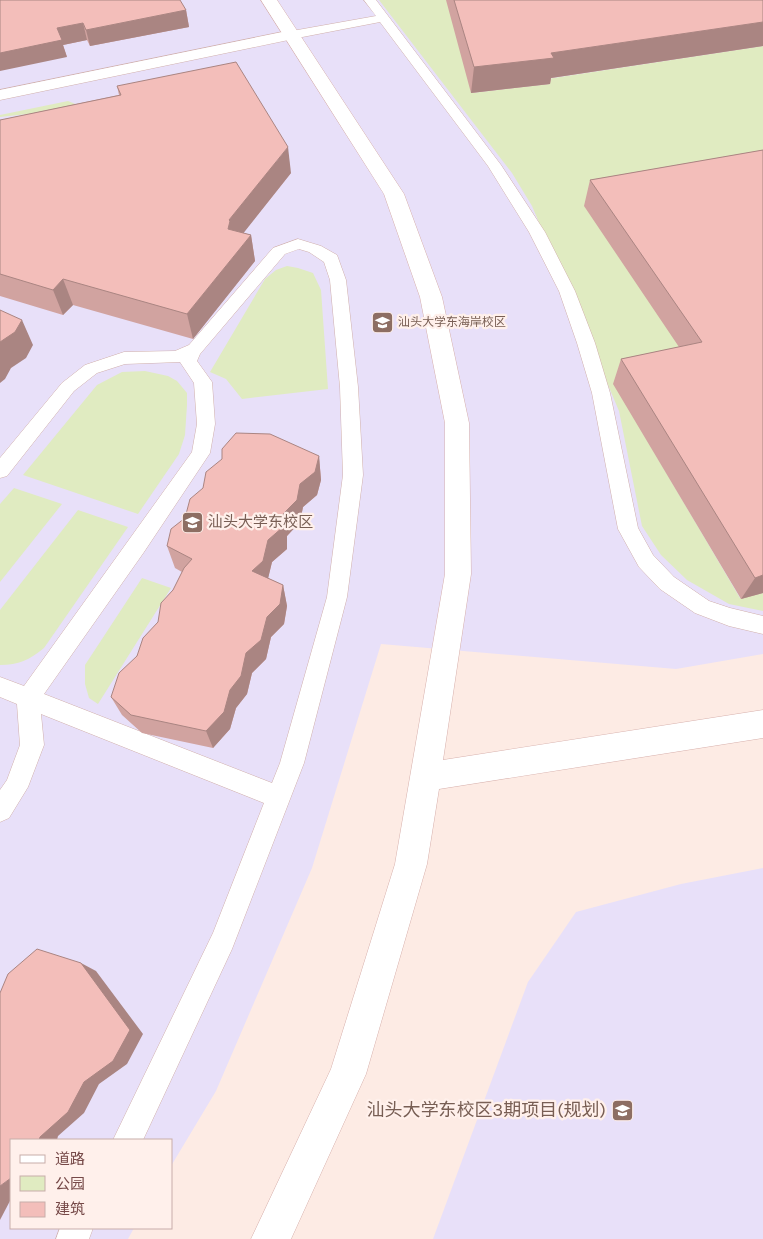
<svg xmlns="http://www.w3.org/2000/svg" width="763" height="1239" viewBox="0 0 763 1239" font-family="Karla,'Noto Sans SC',sans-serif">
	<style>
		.education { fill: #e8e0f9 }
		.green { fill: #e0ebc1 }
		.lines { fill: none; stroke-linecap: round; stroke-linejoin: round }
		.service-casing { stroke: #d1b0ac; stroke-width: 1 }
		.tertiary-casing { stroke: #d1b0ac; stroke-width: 1 }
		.secondary-casing { stroke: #d7b0ac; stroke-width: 1 }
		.service { fill: #fff; fill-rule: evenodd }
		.tertiary { fill: #fff; fill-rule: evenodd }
		.secondary { fill: #fff; fill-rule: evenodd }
		.wall { fill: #d1a3a0 }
		.shaded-wall { fill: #aa8582 }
		.building { fill: #f3beba; stroke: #aa8582 }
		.labels { text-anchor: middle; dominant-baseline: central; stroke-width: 4.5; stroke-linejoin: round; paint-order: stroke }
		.far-education-label { font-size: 12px; fill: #785e54; stroke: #fff0eb; text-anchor: start }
		.education-label { font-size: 15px; fill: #785e54; stroke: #fff0eb; text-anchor: start }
		.near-education-label { font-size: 18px; fill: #785e54; stroke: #fff0eb; text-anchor: end }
	</style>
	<rect width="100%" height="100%" fill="#fdebe4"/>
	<!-- education -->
	<g class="education">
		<polygon points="0,0 763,0 763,654 676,669 381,644 312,868 216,1091 171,1166 171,1140 11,1140 11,1228 134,1228 128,1239 0,1239"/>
		<polygon points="763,868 763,1239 433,1239 528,982 576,912 681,884"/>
	</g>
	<!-- green -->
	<g class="green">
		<polygon points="379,0 447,0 472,93 549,84 547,79 763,46 763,174 692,367 614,384 740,598 763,593 763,611 729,604 687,580 661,555 642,526 619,411 532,206 512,173"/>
		<polygon points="68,101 78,105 73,109 0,117 0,115"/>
		<polygon points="287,266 298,268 313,273 321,290 328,389 242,399 226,379 210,372 265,279 276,270"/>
		<polygon points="145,371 168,376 177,381 187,393 187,405 185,435 179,454 138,514 23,475 97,385 122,372"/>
		<polygon points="14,488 62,504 0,582 0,504"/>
		<path d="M78,510L128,527L44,648C29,660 19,665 0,665V610Z"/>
		<polygon points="142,578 171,588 98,704 89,698 85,684 85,665"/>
	</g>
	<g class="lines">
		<defs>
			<g id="service">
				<polygon points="364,0 376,0 501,165 545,232 575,291 595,343 610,393 638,528 653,555 674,577 709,601 730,608 763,616 763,634 729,626 695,613 660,589 639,567 618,529 592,393 577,343 559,291 529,232 488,166 380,22 292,39 286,35 292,31 376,16"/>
				<path d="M298,239L321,246L337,255L346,280L358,387L363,475L347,597L304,763L232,949L143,1140H113L213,933L264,803L41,714L44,745L28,787L9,818L0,822V790L7,780L20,745L17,704L0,697V677L24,686L192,452L197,424L194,383L180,362L125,364L97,373L74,391L7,476L0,478V458L62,383L85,365L124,352L175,351L189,345L273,248ZM299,249L309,252L324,262L330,280L340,387L343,475L327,597L280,763L272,783L44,694L144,552L210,453L215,424L212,382L197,361L200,354L285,254Z"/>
				<polygon points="60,1228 93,1228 89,1239 56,1239"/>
			</g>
			<polygon id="tertiary" points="292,30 298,32 300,35 298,38 0,100 0,90"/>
			<polygon id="secondary" points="261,0 277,0 404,194 442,297 469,423 471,574 443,760 763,710 763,738 439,789 427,864 366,1074 291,1239 251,1239 331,1069 395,864 445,574 445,423 420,297 384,194"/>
		</defs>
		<!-- service casing -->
		<use href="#service" class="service-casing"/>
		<!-- tertiary casing -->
		<use href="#tertiary" class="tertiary-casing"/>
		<!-- secondary casing -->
		<use href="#secondary" class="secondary-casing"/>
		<!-- service -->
		<use href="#service" class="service"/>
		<!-- tertiary -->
		<use href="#tertiary" class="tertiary"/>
		<!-- secondary -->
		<use href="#secondary" class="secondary"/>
	</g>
	<!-- wall -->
	<g class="wall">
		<polygon points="0,0 186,10 189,27 90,46 87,40 63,45 67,57"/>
		<polygon points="446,0 763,0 763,46 551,78 550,84 471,93"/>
		<polygon points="117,86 291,173 243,233 251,235 255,261 193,339 73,305 63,315 0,296 0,120 119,95"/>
		<polygon points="763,150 763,593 741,599 613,384 621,359 679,347 584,206 590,180"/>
		<polygon points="319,456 321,480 317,495 303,507 300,522 287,536 287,549 272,562 268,578 283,585 287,606 284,624 271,637 266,659 252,673 247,694 236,708 230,729 213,748 142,733 122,715 111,697 158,622 182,572 175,568 167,546"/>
	</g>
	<!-- shaded-wall -->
	<g class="shaded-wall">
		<polygon points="186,10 189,27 90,46 86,30"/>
		<polygon points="763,22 763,46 551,78 550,84 471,93 474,67 551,53"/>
		<polygon points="83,23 87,40 63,45 67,57 0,71 0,53 57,28"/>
		<polygon points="288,147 291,173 234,245 228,229 229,220"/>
		<polygon points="251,235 255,261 193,339 187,314"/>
		<polygon points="63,279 73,305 63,315 53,290"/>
		<polygon points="22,320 33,345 26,358 11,368 5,379 0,383 0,342"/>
		<polygon points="319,456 321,480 317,495 303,507 300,522 287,536 287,549 272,562 267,583 252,571 268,540 300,484"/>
		<polygon points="763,575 763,593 741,599 755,578"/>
		<polygon points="283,585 287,606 284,624 271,637 266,659 252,673 247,694 236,708 230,729 213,748 206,731 230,690 246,653 267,617"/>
		<polygon points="81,963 96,971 143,1034 127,1064 99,1084 84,1113 58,1136 57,1140 39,1140"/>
		<polygon points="11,1178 11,1199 0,1220 0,1186"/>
	</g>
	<!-- building -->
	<g class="building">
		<polygon points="0,0 180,0 186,10 86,30 83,23 57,28 62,40 0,53"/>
		<polygon points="454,0 763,0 763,22 551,53 554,58 474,67"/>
		<polygon points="236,62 288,147 229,220 230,221 228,229 251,235 187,314 63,279 53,290 0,274 0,120 121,95 117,86"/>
		<polygon points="763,150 763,575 755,578 621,359 702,342 590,180"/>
		<polygon points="0,310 22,320 15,332 0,342"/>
		<polygon points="236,433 270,434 319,456 315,472 300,484 297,500 283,514 283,527 268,540 263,561 252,571 283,585 280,604 267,617 261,640 246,653 241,676 230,690 224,712 206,731 131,715 111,697 119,673 137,656 143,638 158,622 161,603 173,590 184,568 192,559 167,546 171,529 185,518 190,499 203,488 206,472 222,459 222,449"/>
		<polygon points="37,949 81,963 130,1030 113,1061 84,1082 68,1112 40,1137 39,1140 11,1140 11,1178 0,1186 0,993 8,974"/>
	</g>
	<!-- icons -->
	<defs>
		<symbol id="university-square" viewBox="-11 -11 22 22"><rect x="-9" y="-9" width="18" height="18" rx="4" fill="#8d6e63" stroke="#fff0eb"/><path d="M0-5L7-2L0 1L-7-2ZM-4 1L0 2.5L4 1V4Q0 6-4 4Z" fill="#fff"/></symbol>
	</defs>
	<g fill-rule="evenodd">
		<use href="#university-square" x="370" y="310" width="25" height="25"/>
		<use href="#university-square" x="180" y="510" width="25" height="25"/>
		<use href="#university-square" x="610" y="1098" width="25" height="25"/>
	</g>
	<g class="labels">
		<!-- far-education labels -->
		<g class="far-education-label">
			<text x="398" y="322">汕头大学东海岸校区</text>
		</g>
		<!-- education labels -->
		<g class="education-label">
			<text x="208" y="522">汕头大学东校区</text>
		</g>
		<!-- near-education labels -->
		<g class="near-education-label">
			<text x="606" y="1110">汕头大学东校区3期项目(规划)</text>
		</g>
	</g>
	<!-- legend -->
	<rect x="10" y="1139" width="162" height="90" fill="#fff0eb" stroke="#c8adaa"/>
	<rect x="20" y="1155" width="25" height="8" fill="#ffffff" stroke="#c8adaa"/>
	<text x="55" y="1164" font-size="15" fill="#764948">道路</text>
	<rect x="20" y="1176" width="25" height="15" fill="#e0ebc1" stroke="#c8adaa"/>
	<text x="55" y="1189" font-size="15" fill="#764948">公园</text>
	<rect x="20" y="1202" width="25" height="15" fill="#f3beba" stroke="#c8adaa"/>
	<text x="55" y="1214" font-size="15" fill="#764948">建筑</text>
</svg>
